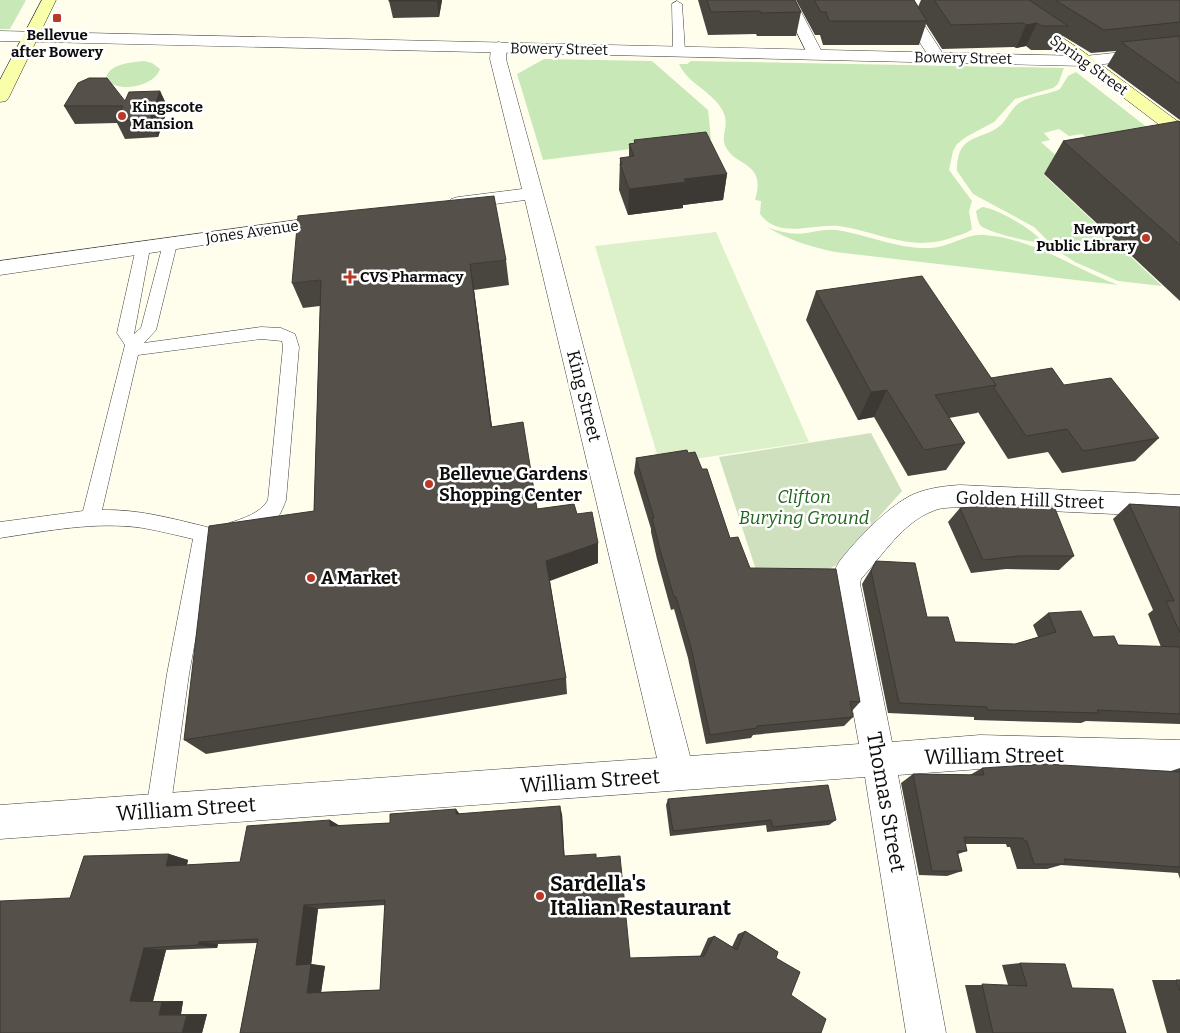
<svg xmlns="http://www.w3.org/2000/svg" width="1180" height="1033" viewBox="0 0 1180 1033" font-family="Bitter,serif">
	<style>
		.green { fill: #c8e9b7 }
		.cemetery { fill: #cfe0bf }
		.pitch { fill: #dcf0c9 }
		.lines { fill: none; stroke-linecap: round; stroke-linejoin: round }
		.service-casing { stroke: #404040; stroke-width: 1 }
		.minor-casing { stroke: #404040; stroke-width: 1 }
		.tertiary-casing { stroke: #404040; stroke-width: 1 }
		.secondary-casing { stroke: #2f2f2f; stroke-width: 1 }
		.service { fill: #fff; fill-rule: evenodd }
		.minor { fill: #fff; fill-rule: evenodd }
		.tertiary { fill: #fff; fill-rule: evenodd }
		.secondary { fill: #f9ffa8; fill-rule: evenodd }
		.wall { fill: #49453f; fill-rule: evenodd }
		.shaded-wall { fill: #3c3833 }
		.building { fill: #555049; stroke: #3c3833; fill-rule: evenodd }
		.poi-dot { fill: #bc3826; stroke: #fff; stroke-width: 2 }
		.labels { text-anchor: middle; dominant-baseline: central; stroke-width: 5; stroke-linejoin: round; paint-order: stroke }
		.far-poi-label { font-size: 15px; font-weight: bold; fill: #0d0d0d; stroke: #fff; text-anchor: start }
		.far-street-label { font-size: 15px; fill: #0d0d0d; stroke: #fff }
		.street-label { font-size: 18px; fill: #0d0d0d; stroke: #fff }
		.poi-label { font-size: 18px; font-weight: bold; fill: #0d0d0d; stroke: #fff; text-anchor: start }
		.park-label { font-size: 18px; font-style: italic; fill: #20641e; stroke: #fff }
		.near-street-label { font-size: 21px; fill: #0d0d0d; stroke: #fff }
		.near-poi-label { font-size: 21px; font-weight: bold; fill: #0d0d0d; stroke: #fff; text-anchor: start }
	</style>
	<rect width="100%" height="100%" fill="#fffeed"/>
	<!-- green -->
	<g class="green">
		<polygon points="0,0 26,0 10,29 0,29"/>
		<polygon points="544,59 652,61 708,110 711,139 543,160 517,74"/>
		<path d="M144,61L152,63L160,69C154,87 119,93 106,80C106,64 132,62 144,61Z"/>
		<path d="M691,61L1064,68L1058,84L1053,88L1015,99L994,122L966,137L957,144L953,151L949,170L972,201L969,211L972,229C967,234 958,235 951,238C911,252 879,232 839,226C813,223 779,240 760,214L761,201L755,200C767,160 734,168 725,145C720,132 733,124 719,105C707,89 687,82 679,64H687Z"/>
		<path d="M1076,72L1166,142L1104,153L1082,134L1069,136L1059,129L1044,133L1050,140L1041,142L1061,160V170L1043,174L1162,286L1118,281L1075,262L1058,251L1034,227L973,194L957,171C957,131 983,142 1002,124C1008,117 1012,108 1019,103C1031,95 1048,95 1060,89L1068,76Z"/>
		<path d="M982,207C996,208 1030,228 1040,239L1039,242C1031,243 988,232 981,226C978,223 977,216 976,211Z"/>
		<path d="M767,227C780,232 793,235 807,233C817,231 826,229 837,230C868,235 897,249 930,248C949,248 966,233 985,235C1034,239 1073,268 1118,285L835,252C811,247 788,240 767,227Z"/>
	</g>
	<!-- cemetery -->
	<polygon class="cemetery" points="871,433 902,491 835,566 822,572 756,570 719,457"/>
	<!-- pitch -->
	<polygon class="pitch" points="716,232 809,442 660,464 595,246"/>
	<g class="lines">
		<defs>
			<g id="service">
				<polygon points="677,1 682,4 685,51 679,54 673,51 672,4"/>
				<path d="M170,239L175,241L177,244L156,330L144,343L261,327L281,328L295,334L299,347L286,500C284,505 281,514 277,518C268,527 241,539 229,535L227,529L229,523C242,519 261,513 268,500L283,347L282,341L261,339L138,355L102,510C137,509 170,518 203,526L210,528L213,534L206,582L189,674L170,811L166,819L158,823L150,819L146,811L167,674L193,539C176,535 160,531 143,528C96,521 47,531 0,538V522L83,511L125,345L117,333L136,248L138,245H148L150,248L134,334L141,328L163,244L165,241Z"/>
			</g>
			<g id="minor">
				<polygon points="781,0 795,0 823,54 821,57 809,57"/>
				<polygon points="908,0 952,0 950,3 914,9 945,57 943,60 931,60 898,8 903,2"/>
				<path d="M499,42L505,44L507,47L506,59L554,234L690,756L859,744L830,584C833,577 835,568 839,562C856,540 889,505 914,494C929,488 944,486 960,485L1180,495V517L960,507C951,508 941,507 933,511C903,522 882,556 861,579L860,584L892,742L980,735L1180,740V774L980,769L898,775L946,1033H906L865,777L0,839V805L657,758L525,200L458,209L451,207L448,203L451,199L458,197L522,189L490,59L491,47L493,44Z"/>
				<polygon points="333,215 340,217 343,221 340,225 0,275 0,261"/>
			</g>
			<polygon id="tertiary" points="0,31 1085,56 1180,46 1180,56 1085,66 0,41"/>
			<g id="secondary">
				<polygon points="42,0 56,0 9,97 6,101 0,102 0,80"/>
				<polygon points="988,0 1005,0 1081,50 1180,123 1180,137 1174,136 1069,56"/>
			</g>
		</defs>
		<!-- service casing -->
		<use href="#service" class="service-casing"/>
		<!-- minor casing -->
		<use href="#minor" class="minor-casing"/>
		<!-- tertiary casing -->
		<use href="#tertiary" class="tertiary-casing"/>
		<!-- secondary casing -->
		<use href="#secondary" class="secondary-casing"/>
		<!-- service -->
		<use href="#service" class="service"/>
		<!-- minor -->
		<use href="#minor" class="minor"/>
		<!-- tertiary -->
		<use href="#tertiary" class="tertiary"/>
		<!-- secondary -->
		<use href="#secondary" class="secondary"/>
	</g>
	<!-- wall -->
	<g class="wall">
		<polygon points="442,0 439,17 393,18 389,1"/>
		<polygon points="698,0 795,0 801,12 796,36 757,36 756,34 708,35"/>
		<polygon points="796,0 914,0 918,7 921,0 1180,0 1180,120 1107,66 1116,51 1091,53 1063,36 1056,50 1031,50 1026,46 1016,48 1014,47 942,49 926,24 919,45 823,45 820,35 815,35"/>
		<polygon points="160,91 168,108 158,137 125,139 117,123 75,124 64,106 125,101"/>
		<polygon points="1180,122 1180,301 1044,174 1063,141"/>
		<polygon points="634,140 727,174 723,200 683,205 683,208 628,215 619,190 620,158 629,157 629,144 634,143"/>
		<polygon points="506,260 509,285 474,290 492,427 537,509 577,514 598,543 598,563 550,581 566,678 567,694 206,754 184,740 314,511 320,306 303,308 292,283"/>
		<polygon points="816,291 991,378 1064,385 1159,438 1135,461 1062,473 1048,452 1008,459 978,412 977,413 949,418 965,443 946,470 908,476 874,417 858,420 806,320"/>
		<polygon points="688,453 730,538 750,568 860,702 852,711 853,717 844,726 753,735 751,738 706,744 688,658 674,609 671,610 657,559 651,532 651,529 634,473 636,458"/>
		<polygon points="1129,504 1180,507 1180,724 1086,721 1081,723 974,720 974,717 888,713 862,584 876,561 927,617 955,642 1015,644 1038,637 1033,625 1048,613 1093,637 1118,645 1161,647 1148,614 1153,610 1113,519"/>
		<polygon points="960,508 1074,556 1059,570 1006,569 971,573 948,522"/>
		<polygon points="982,768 1171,771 1180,768 1180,879 1178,873 1061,865 1047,869 1017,869 1010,847 1007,847 1006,844 965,844 967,851 958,854 962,871 947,876 919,875 901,783 913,774 970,775"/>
		<polygon points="668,799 836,820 829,825 767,832 766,825 670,836 666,805"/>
		<path d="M460,814H562L564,856L596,858L630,958L700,956L708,938L714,936L732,947L738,934L745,931L778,952L240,1033L257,943L218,944L217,948L166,950L153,1001H183L181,1014H207L202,1033H0L70,898L169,854L188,860L187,865L240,862L330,820L339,826L390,823ZM385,905L380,990L321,992L325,966L311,964L318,909Z"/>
		<polygon points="1020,963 1072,988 1126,1033 976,1033 965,985 1008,985 1002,965"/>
		<polygon points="1152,980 1180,980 1180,1033 1167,1033"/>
	</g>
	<!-- shaded-wall -->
	<g class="shaded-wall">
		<polygon points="437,0 442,0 439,17 437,1"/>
		<polygon points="1037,23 1026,46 1016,48 1026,25"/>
		<polygon points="160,91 168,108 158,137 150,120"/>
		<polygon points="727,174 723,200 683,205 683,208 628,215 629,189 684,179"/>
		<polygon points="470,264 474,290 495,450 491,427"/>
		<polygon points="887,390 874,417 858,420 871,392"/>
		<polygon points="598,543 598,563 548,581 546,561"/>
		<polygon points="560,806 562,814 565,863 564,856"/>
		<polygon points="456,809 462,817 456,814"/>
		<polygon points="330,820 342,827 330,826"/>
		<polygon points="169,854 188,860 185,872 166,866"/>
		<polygon points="304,905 318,909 311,966 296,965"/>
		<polygon points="199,942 218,944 217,948 198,945"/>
		<polygon points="144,948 166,950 153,1001 130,1001"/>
		<polygon points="311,964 325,966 321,993 307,993"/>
		<polygon points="183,1001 181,1014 159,1015 162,1002"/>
		<polygon points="207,1014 202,1033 182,1033 187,1015"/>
	</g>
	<!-- building -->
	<g class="building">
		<rect x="389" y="0" width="48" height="1"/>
		<polygon points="707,0 795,0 801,12 761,13 760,11 711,12"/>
		<polygon points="814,0 914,0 927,21 829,21 826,12 821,12"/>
		<polygon points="934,0 1029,0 1068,26 1042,26 1037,23 1026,25 1024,23 951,25"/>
		<polygon points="1055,0 1180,0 1180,22 1104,30"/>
		<polygon points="1180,36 1180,84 1121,42"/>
		<polygon points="89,78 107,78 125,101 129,92 160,91 150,120 116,121 123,106 64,106 78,83"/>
		<polygon points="1179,121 1180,122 1180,245 1063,141"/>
		<polygon points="706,132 727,174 684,179 686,182 629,189 620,164 622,164 620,158 634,156 629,144 635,143 634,140"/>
		<polygon points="494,196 506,260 470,264 491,427 523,422 537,509 574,504 577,514 592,512 598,543 546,561 566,678 184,740 209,526 314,511 321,280 292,283 298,216"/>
		<polygon points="922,276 996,385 935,395 965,443 924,450 887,390 871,392 816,291"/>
		<polygon points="1052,368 1064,385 1111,378 1159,438 1083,451 1067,429 1026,436 994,388 996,385 991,378"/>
		<polygon points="687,450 688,453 695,452 702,469 707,469 730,538 738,537 750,568 836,569 860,702 850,701 853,717 757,726 757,728 710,735 691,647 676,597 674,597 659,546 652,518 654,518 636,458"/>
		<polygon points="1129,504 1180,507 1180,633 1166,601 1174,601"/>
		<polygon points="1002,505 1054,506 1074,556 1019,556 983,560 960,508"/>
		<polygon points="876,561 915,563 927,617 948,617 955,642 1015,644 1056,632 1048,613 1081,611 1093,637 1114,636 1118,645 1180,647 1180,714 1097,710 1099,713 988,710 987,707 899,703 871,571"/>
		<polygon points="1045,764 1180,772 1180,867 1064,859 1066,864 1034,864 1027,841 1024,841 1023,838 964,837 967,851 957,851 962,871 932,871 913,774 984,775 982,768"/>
		<polygon points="828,785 836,820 773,827 771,820 673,831 668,799"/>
		<path d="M560,806L564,856L596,854V858L620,856L630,958L704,956L714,936L737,950L745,931L778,952L776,958L800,972L791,995L826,1019L821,1033H240L258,939L199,942L198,945L144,948L130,1001L162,1002L159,1015H187L182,1033H0V901L70,898L84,856L169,854L166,866L240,862L247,826L330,820V826L390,823V814L456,809V814ZM385,900L380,990L307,993L311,964L296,965L304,905Z"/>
		<polygon points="1020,963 1065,964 1072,988 1113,989 1126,1033 993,1033 982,984 1027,986"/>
		<polygon points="1176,980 1180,980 1180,991"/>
	</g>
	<!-- markers -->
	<g class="poi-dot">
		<rect x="52" y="13" width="10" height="10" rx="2.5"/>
		<circle cx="122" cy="116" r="5"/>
		<circle cx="1146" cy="238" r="5"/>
		<path d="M347.5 269.5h5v5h5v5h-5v5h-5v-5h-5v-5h5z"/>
		<circle cx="429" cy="484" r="5"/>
		<circle cx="311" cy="578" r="5"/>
		<circle cx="540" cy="896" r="5"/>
	</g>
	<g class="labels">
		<!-- far-poi labels -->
		<g class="far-poi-label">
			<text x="57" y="35" text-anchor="middle">Bellevue<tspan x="57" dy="17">after Bowery</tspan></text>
			<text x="132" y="107">Kingscote<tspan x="132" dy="17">Mansion</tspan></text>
			<text x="1136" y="229" text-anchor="end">Newport<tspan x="1136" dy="17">Public Library</tspan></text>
			<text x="360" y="277">CVS Pharmacy</text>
		</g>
		<!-- far-street labels -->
		<g class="far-street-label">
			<text transform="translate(559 49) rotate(1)">Bowery Street</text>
			<text transform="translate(963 58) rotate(1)">Bowery Street</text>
			<text transform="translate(1089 65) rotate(36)">Spring Street</text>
			<text transform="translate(252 232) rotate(-8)">Jones Avenue</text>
		</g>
		<!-- street labels -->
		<g class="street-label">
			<text transform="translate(584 396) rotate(76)">King Street</text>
			<text transform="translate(1030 500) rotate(2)">Golden Hill Street</text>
		</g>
		<!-- poi labels -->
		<g class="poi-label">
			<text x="439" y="474">Bellevue Gardens<tspan x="439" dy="21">Shopping Center</tspan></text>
			<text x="321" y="578">A Market</text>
		</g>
		<!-- park labels -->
		<g class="park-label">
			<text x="804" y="497">Clifton<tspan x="804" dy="21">Burying Ground</tspan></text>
		</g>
		<!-- near-street labels -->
		<g class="near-street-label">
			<text transform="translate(994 756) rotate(-1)">William Street</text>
			<text transform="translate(590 781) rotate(-4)">William Street</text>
			<text transform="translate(886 802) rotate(80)">Thomas Street</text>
			<text transform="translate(186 809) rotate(-4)">William Street</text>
		</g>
		<!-- near-poi labels -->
		<g class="near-poi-label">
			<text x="550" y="884">Sardella's<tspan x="550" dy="24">Italian Restaurant</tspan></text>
		</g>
	</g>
</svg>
